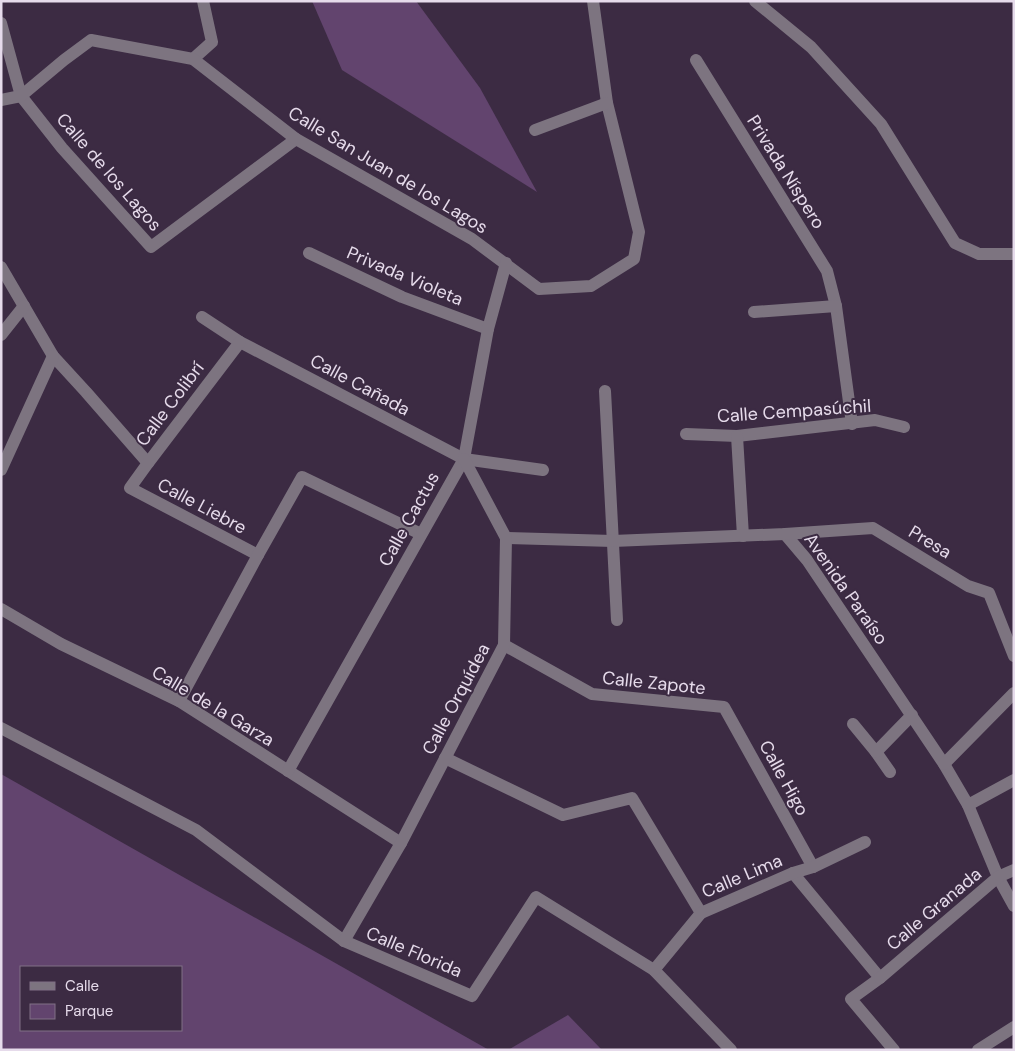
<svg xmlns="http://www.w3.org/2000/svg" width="1015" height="1051" viewBox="0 0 1015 1051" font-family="'DM Sans',sans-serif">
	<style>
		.green { fill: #62446e; fill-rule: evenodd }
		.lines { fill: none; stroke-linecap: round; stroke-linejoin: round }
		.minor { stroke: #7d7480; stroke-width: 12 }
		.labels { text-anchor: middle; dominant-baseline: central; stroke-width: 4; stroke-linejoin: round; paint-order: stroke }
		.street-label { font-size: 18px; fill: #e6dbeb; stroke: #3c2b43 }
	</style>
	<rect width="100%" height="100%" fill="#3c2b43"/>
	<!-- green -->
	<g class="green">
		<polygon points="312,1 416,1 480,88 537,192 342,70"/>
		<path d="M1,774L489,1050H1ZM21,967H181V1030H21Z"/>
		<polygon points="568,1015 602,1050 508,1050"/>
	</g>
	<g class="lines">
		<!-- minor -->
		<g class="minor">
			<polyline points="755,1 811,47 881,124 955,243 979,254 1014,254"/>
			<polyline points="1,23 21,96 62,148 151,247 296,139"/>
			<polyline points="193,59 212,42 203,1"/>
			<polyline points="696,60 827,271 836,306 852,424"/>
			<polyline points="1,100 21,96 64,60 91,40 193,59 296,139 472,239 539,289 591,286 634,259 639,232 607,103 593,1"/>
			<polyline points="535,130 607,103"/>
			<polyline points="309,253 402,297 488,329"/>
			<polyline points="1,267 53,356 86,392 148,463"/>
			<polyline points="754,312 836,306"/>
			<polyline points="202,317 240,342 464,459 543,470"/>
			<polyline points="1,335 24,306"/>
			<polyline points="240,342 148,463 130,488 258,555"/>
			<polyline points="605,391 617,620"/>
			<polyline points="686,434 737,436 875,420 904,427"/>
			<polyline points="737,436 743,536"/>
			<polyline points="1,470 53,356"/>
			<polyline points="785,534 807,560 944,764 968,805 998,877 1014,906"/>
			<polyline points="506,538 613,541 785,534 873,528 968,586 989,593 1014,656"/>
			<polyline points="1,609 61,644 179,701 401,843"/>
			<polyline points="504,645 592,694 724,707 813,867"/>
			<polyline points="179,701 258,555 302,477 421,534"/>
			<polyline points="853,724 876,752 890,772"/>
			<polyline points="1,728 196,830 344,941 472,996 536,897 654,970 731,1050"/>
			<polyline points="876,752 912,715"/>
			<polyline points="445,758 563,815 632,798 701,913"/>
			<polyline points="944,764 1014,693"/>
			<polyline points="288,771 464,459 488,329 506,263"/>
			<polyline points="968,805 1014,780"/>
			<polyline points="793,873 880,978 851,999 894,1050"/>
			<polyline points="344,941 401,843 504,645 506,538 464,459"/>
			<polyline points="654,970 701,913 793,873 813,867 865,842"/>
			<polyline points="880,978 998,877 1014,870"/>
			<polyline points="978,1050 1014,1027"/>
		</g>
	</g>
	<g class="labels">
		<!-- street labels -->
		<g class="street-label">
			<text transform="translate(388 170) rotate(31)">Calle San Juan de los Lagos</text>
			<text transform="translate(109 172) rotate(49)">Calle de los Lagos</text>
			<text transform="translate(786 172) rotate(58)">Privada Níspero</text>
			<text transform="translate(405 276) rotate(23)">Privada Violeta</text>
			<text transform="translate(360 385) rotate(28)">Calle Cañada</text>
			<text transform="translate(170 404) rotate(-53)">Calle Colibrí</text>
			<text transform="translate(794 411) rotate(-4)">Calle Cempasúchil</text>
			<text transform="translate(202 506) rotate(28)">Calle Liebre</text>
			<text transform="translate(409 519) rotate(-61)">Calle Cactus</text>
			<text transform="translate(930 542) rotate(31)">Presa</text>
			<text transform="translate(846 589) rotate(55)">Avenida Paraíso</text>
			<text transform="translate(654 683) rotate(6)">Calle Zapote</text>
			<text transform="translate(456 699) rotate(-62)">Calle Orquídea</text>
			<text transform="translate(213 706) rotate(31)">Calle de la Garza</text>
			<text transform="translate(784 778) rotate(61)">Calle Higo</text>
			<text transform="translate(742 876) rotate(-23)">Calle Lima</text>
			<text transform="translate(934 909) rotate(-40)">Calle Granada</text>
			<text transform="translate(414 952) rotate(23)">Calle Florida</text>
		</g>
	</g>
	<!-- border -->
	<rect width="1015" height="1051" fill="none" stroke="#e6dbeb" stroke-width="5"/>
	<!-- legend -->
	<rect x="20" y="966" width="162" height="65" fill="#3c2b43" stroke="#807186"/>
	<rect x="30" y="982" width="25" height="8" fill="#7d7480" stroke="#807186"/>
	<text x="65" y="991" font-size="15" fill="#e6dbeb">Calle</text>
	<rect x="30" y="1004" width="25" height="15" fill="#62446e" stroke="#807186"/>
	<text x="65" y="1016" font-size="15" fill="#e6dbeb">Parque</text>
</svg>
